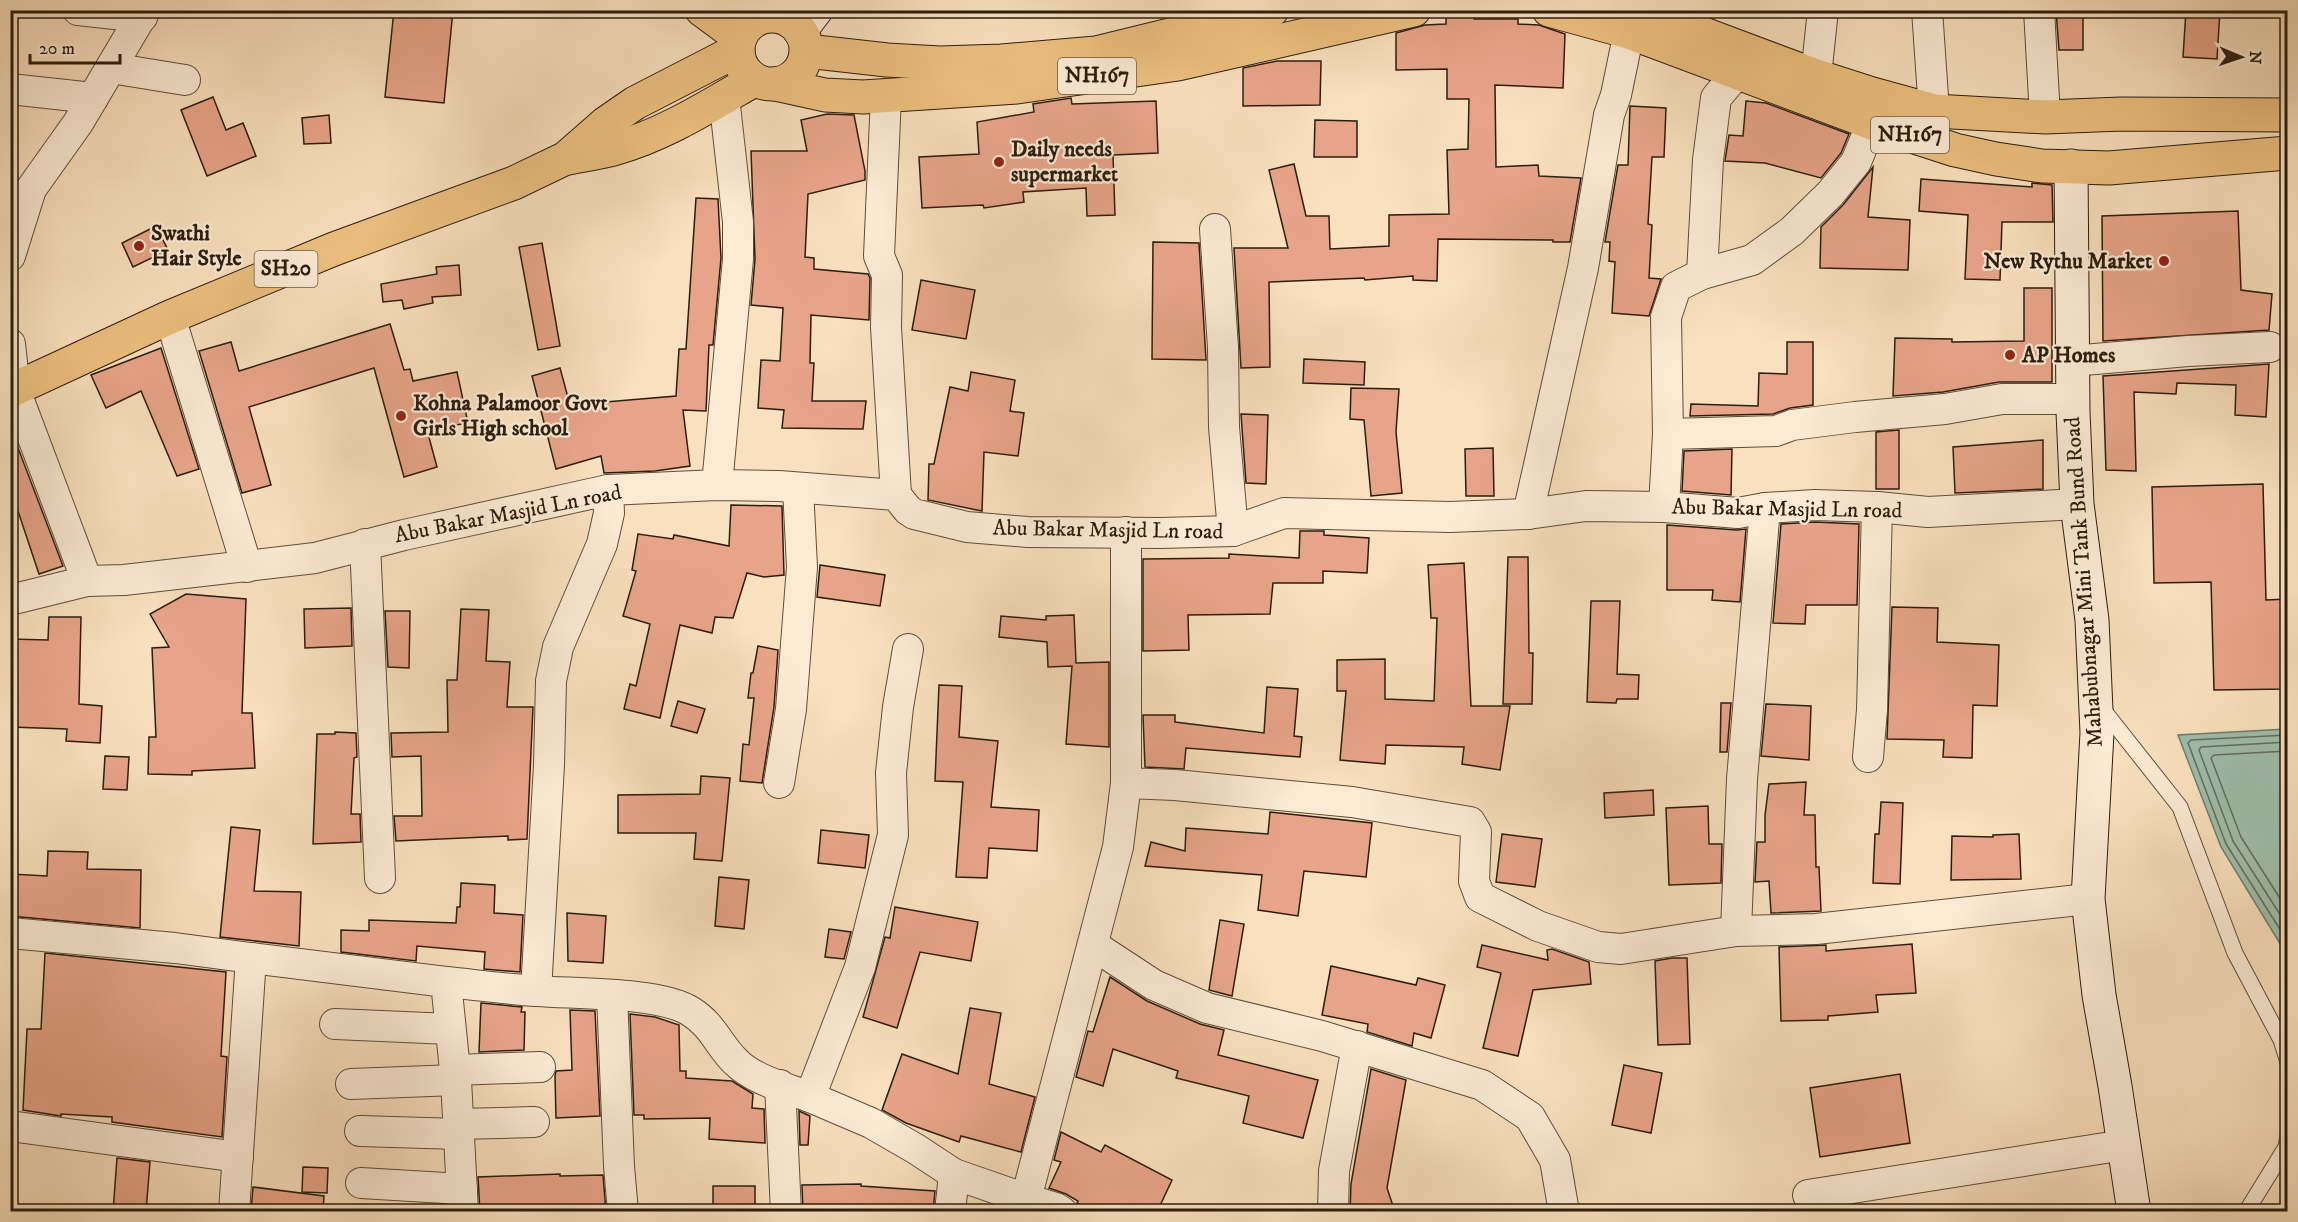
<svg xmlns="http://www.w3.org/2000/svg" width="2298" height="1222" viewBox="0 0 2298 1222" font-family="'IM FELL DW Pica',serif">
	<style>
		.water { fill: #9fbeac; stroke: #717e6d; stroke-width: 1.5 }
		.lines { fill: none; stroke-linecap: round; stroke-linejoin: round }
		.shore { stroke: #656e5d; stroke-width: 1.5 }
		.building { fill: #e8a489; stroke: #2b1d0e; stroke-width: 1.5 }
		.lane-casing { stroke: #5e4e3a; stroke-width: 17 }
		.street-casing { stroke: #5e4e3a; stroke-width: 32 }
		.secondary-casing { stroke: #2b1d0e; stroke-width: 35 }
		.primary-casing { stroke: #2b1d0e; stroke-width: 35 }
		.highway-casing { stroke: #2b1d0e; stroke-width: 35 }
		.lane { stroke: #fbebd5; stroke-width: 15 }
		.street { stroke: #fbebd5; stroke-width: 30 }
		.secondary { stroke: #fbebd5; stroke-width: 33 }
		.primary { stroke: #ecc07f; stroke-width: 33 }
		.highway { stroke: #ecc07f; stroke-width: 33 }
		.poi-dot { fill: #8f2418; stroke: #fbebd5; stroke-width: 2 }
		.labels { text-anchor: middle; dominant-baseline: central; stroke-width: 4.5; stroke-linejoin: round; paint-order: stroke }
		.shield { fill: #fbebd5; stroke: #695b4a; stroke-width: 1.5 }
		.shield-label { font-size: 21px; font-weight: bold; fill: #2b1d0e }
		.poi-label { font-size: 22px; font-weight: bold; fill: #2b1d0e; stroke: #fbebd5; text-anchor: start }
		.street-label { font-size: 22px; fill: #2b1d0e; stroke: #fbebd5 }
	</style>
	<rect width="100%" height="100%" fill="#f9e0be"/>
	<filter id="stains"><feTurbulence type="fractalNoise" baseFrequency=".00333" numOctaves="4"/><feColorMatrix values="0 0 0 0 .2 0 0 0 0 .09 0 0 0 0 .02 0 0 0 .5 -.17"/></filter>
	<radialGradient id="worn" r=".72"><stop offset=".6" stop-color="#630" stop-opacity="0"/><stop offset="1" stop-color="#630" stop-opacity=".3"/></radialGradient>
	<!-- water -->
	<polygon class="water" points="2287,729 2288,729 2287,955 2221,847 2178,735"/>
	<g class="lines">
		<!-- shore -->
		<g class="shore">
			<polyline points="2288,735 2191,740 2188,743 2226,844 2288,942"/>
			<polyline points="2288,742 2201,747 2199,750 2233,841 2288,927"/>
			<polyline points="2288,751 2214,755 2211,758 2241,837 2288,911"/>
		</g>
	</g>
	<!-- building -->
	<g class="building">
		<polygon points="394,10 453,10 444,103 385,97"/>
		<polygon points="2056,10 2083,10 2083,50 2059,50"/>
		<polygon points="2186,10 2220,10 2217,59 2183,57"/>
		<polygon points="1446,12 1473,12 1474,19 1518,19 1518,24 1539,25 1565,34 1563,88 1495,85 1496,167 1538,165 1539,176 1581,178 1570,242 1553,242 1553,240 1438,239 1437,281 1413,280 1413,276 1365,280 1364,278 1269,282 1270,367 1241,368 1234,248 1288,248 1269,170 1294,164 1306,216 1329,216 1330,249 1389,246 1389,215 1449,214 1447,150 1468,149 1469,99 1447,99 1447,69 1396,70 1396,33 1425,25 1446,24"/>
		<polygon points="1277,61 1321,61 1320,105 1243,106 1243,68"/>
		<polygon points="213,97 226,130 243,123 256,156 207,176 181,110"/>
		<polygon points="1071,98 1072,104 1156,101 1158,153 1113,155 1115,215 1087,216 1086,188 1023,192 1024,202 984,208 983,205 922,208 919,157 979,154 977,122 1034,112 1033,104"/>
		<polygon points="1746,101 1766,103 1849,134 1841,153 1821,178 1765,163 1725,161 1729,135 1743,136"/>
		<polygon points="1630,106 1666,108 1664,157 1652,157 1648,224 1652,225 1649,278 1661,279 1649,316 1612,313 1615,262 1609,261 1610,242 1605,242 1618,165 1628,165"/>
		<polygon points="827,114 854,115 865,171 865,180 808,194 805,257 814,258 814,269 868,274 870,278 869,320 811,315 810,363 814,363 812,401 866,401 863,429 782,428 784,410 758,408 761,360 780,361 783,308 751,305 755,259 751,151 807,151 801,120"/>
		<polygon points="329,115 331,143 304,144 302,118"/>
		<polygon points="1315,120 1357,121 1357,157 1314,157"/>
		<polygon points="1873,167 1868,217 1910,220 1908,270 1820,268 1821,227 1843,205"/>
		<polygon points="1921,179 2032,187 2032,183 2052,185 2053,222 2002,222 2000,280 1965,279 1968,215 1919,211"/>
		<polygon points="696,198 718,199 721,258 713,345 709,345 706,411 683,410 690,466 655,471 604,473 601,456 556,469 532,376 560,368 570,405 676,396 679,349 686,349"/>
		<polygon points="2238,211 2241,290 2272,294 2269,330 2103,341 2102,216"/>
		<polygon points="156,226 168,250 133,267 122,243"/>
		<polygon points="1153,242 1199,243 1206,360 1152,359"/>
		<polygon points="542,243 560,346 538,350 519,247"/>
		<polygon points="459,265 461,295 432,297 433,303 404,309 402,300 383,302 381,284 437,274 436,267"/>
		<polygon points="921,280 975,290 966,339 912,330"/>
		<polygon points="2024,288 2052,288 2052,382 1999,382 1943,392 1893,396 1895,338 1952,339 1952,342 2024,341"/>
		<polygon points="390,324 404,370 410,369 413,381 457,372 468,423 427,430 437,467 404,477 374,368 249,407 271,485 242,493 199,351 231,342 239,371"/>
		<polygon points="1787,342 1813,342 1813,405 1790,408 1773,414 1690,416 1691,404 1758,406 1759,373 1787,374"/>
		<polygon points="161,348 199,469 177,476 141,391 106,408 91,375"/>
		<polygon points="1304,359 1365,362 1364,385 1303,383"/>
		<polygon points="2269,364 2266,417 2235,415 2236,385 2177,383 2176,394 2134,392 2136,471 2106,470 2103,376"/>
		<polygon points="971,372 1015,380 1010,411 1024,413 1018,456 984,452 982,511 928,500 929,464 934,464 950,387 968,391"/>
		<polygon points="1351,388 1399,389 1396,432 1402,493 1371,496 1364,420 1350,419"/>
		<polygon points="1241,414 1268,415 1266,484 1246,483"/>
		<polygon points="10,427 63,566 39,574 10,487"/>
		<polygon points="1899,430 1899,489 1876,489 1876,432"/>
		<polygon points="2043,440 2043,489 1955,493 1953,447"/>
		<polygon points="1493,448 1494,496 1466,496 1465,449"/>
		<polygon points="1732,449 1731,495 1682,491 1684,451"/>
		<polygon points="2263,484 2266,600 2288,599 2288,689 2214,690 2211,582 2154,583 2152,487"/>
		<polygon points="731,505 782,506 784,575 764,577 747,573 733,618 715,617 712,633 680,625 660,718 624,709 630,684 636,686 650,624 623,616 636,571 632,570 638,534 673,539 674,535 729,546"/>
		<polygon points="1815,522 1859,524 1857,605 1806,605 1805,624 1773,623 1781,524"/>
		<polygon points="1667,525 1737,530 1746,529 1740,602 1712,600 1713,590 1667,590"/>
		<polygon points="1300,531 1324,531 1324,535 1369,538 1367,573 1323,571 1323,583 1273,583 1270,614 1188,615 1189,650 1143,651 1143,559 1229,558 1229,554 1299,558"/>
		<polygon points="1508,557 1528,557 1529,653 1533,653 1532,704 1503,704"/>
		<polygon points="1464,563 1471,706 1510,706 1500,770 1462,764 1464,747 1386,745 1385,764 1340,760 1346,691 1337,691 1337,660 1385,659 1385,699 1434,701 1437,618 1431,618 1428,565"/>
		<polygon points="820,565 885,575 880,606 817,597"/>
		<polygon points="186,594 246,599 242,713 252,713 255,768 192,771 192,775 148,774 149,737 156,737 152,648 169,647 150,614"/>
		<polygon points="1591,601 1620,601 1617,674 1639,675 1638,699 1617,699 1616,703 1587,702"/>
		<polygon points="1892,607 1938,608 1937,642 1999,645 1997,706 1973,705 1972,758 1943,757 1944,740 1887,739"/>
		<polygon points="351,608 352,646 305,648 304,609"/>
		<polygon points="461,609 489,610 486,661 510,662 507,707 533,707 527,839 508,840 508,836 396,841 394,816 422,816 421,756 392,757 391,733 448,732 447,680 457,680"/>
		<polygon points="385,611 410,611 409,668 388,667"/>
		<polygon points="1074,615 1076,663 1109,662 1109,747 1066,744 1072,666 1048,667 1047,642 999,637 1001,616 1046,620 1046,616"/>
		<polygon points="49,617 81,617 79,704 102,706 100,743 66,741 67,729 10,727 10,639 48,640"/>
		<polygon points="758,646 778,650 774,707 762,783 740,781 743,744 749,745 754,698 748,698 751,673 753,673"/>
		<polygon points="939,685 962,686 959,737 998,741 991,807 1039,810 1037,851 989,848 987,878 956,877 963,782 935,781"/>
		<polygon points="1267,687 1298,689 1294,736 1302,737 1300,757 1186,748 1184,769 1145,767 1143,715 1175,715 1175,722 1264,733"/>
		<polygon points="678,701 705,709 697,733 671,726"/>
		<polygon points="1721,703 1731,703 1727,752 1720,752"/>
		<polygon points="1766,704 1811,706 1809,760 1761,756"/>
		<polygon points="335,732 356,733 357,757 354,758 351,814 360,814 361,842 313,844 317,734 335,734"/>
		<polygon points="105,756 129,757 127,790 103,789"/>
		<polygon points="701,776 730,778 722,861 694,859 696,833 618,833 618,795 700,794"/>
		<polygon points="1806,782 1804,815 1815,815 1816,867 1819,867 1821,911 1771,913 1769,881 1755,882 1757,842 1765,842 1765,815 1769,784"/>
		<polygon points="1653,790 1654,815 1605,818 1604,793"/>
		<polygon points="1881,802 1903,803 1900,884 1873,883 1875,834 1879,834"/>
		<polygon points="1708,806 1709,844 1722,844 1721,883 1669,885 1666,808"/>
		<polygon points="1270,812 1372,823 1366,877 1304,871 1298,916 1258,910 1262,875 1145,866 1151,842 1185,851 1186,828 1268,834"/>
		<polygon points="231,827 260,830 254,891 301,892 299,946 220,937"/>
		<polygon points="821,830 869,835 865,868 818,863"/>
		<polygon points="1502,834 1542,839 1535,887 1496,882"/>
		<polygon points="2019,834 2021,879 1951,880 1952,836 1993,837 1993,835"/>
		<polygon points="48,851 88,852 87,869 141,870 140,928 10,916 10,874 47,876"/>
		<polygon points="719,877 749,880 744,929 715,926"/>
		<polygon points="461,883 495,885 494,913 523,915 520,972 484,969 485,952 417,946 416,961 341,952 341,930 369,931 369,920 456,923 457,907 460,907"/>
		<polygon points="895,907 978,922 971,961 920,952 897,1028 863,1017 885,937 890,938"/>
		<polygon points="567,913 606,916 603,963 568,961"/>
		<polygon points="1220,920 1244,924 1232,996 1209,990"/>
		<polygon points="829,929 851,932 844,959 825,957"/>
		<polygon points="1912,944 1916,993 1876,995 1878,1012 1828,1016 1828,1020 1781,1021 1779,947 1826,945 1826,951"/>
		<polygon points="1482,945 1548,960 1547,950 1552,949 1589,962 1591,984 1533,990 1518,1056 1483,1048 1501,973 1477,967"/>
		<polygon points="45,953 226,972 221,1056 227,1057 222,1137 112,1122 112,1117 61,1114 61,1116 23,1110 27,1029 41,1029"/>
		<polygon points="1672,958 1687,958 1690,1044 1658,1045 1655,961"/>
		<polygon points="1331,966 1416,985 1418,978 1445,985 1431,1038 1414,1033 1412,1046 1367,1032 1368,1024 1322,1015"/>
		<polygon points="1110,977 1147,1001 1200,1024 1224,1030 1218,1055 1318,1080 1303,1138 1243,1123 1249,1096 1176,1078 1178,1071 1113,1049 1103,1086 1076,1077 1088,1031 1093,1032"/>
		<polygon points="481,1003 522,1007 521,1012 525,1012 524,1050 479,1052"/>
		<polygon points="970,1008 1001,1013 989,1084 1035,1097 1021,1152 961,1136 959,1142 906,1123 882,1110 902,1054 958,1074"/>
		<polygon points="570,1010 595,1011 600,1116 556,1118 555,1076 556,1071 572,1070"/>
		<polygon points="630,1014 655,1017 679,1025 680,1071 686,1071 686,1078 732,1081 753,1094 752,1108 764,1109 765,1143 709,1139 710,1118 644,1119 644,1115 634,1115"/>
		<polygon points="1624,1065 1662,1073 1651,1133 1612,1125"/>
		<polygon points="1371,1069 1406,1080 1387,1188 1395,1212 1350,1212 1351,1184"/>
		<polygon points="1900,1074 1910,1143 1820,1157 1810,1088"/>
		<polygon points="799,1111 810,1116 808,1145 800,1145"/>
		<polygon points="1061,1132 1101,1152 1105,1145 1172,1180 1157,1212 1094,1212 1077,1203 1078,1201 1066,1194 1049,1188 1061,1162 1054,1160"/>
		<polygon points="117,1158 150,1162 146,1212 113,1212"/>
		<polygon points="303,1167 328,1168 327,1193 302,1192"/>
		<polygon points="560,1174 560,1176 603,1175 606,1212 480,1212 478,1177"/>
		<polygon points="861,1184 861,1186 935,1191 933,1212 803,1212 802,1185"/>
		<rect x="713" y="1186" width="42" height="26"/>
		<polygon points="253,1187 324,1196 323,1212 251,1212"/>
	</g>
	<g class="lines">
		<defs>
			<g id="lane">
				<polyline points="2101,707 2180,807 2235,953 2281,1040 2288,1062"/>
				<polyline points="2246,1212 2286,1147 2288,1136"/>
			</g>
			<g id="street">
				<polyline points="78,10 142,17"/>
				<polyline points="1927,10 1934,111"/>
				<polyline points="2039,10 2045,117"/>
				<polyline points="111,68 185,80"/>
				<polyline points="1816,76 1823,10"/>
				<polyline points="10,89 93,98"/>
				<polyline points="886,96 879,256 887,275 886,327 896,495"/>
				<polyline points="1215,229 1223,347 1224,427 1233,531"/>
				<polyline points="10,256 31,189 78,123 145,10"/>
				<polyline points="1702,274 1708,160 1716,98 1737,73"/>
				<polyline points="170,317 247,567"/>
				<polyline points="10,344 15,390 87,581"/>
				<polyline points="2072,361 2188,351 2270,347"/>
				<polyline points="1668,434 1776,431 1792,425 1855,417 1945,409 2002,399 2073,399"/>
				<polyline points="717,485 738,259 738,222 724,97"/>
				<polyline points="1664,507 1668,434 1666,317 1676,287 1702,274 1752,260 1792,231 1830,194 1856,162 1872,123"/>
				<polyline points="1528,514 1583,268 1609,115 1616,95 1629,32"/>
				<polyline points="1126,532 1126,783 1175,785 1352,802 1470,822 1476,832 1474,881 1480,897 1538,926 1598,947 1621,949 1736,931 1816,929 2088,899"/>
				<polyline points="365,544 380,878"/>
				<polyline points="10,600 87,581 124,580 315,558 404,535 608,490 717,485 779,486 896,495 908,510 914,514 967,527 1028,532 1161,533 1233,531 1284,513 1450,517 1528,514 1586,506 1664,507 1738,513 1765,508 1815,505 1877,507 1928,512 2077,504"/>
				<polyline points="1868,757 1872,710 1877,507"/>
				<polyline points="779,783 791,709 802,567 798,488"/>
				<polyline points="1736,931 1742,779 1765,508"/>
				<polyline points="10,933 175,948 251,958 234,1212"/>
				<polyline points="1093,945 1154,985 1207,1008 1322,1036 1482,1085 1530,1117 1555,1160 1564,1212"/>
				<polyline points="251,958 446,982 456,1080 463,1212"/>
				<path d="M446,982C476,985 506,989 537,991C575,994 659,992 690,1011C714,1026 718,1045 736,1062C754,1080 786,1088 810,1097L860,967L893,835L891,773L898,707L908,649"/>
				<polyline points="536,991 549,765 551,681 558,647 602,544 609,513 608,490"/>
				<polyline points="612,995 619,1166 623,1212"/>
				<polyline points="335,1024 450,1029"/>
				<polyline points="454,1070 540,1067"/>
				<polyline points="351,1084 456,1080"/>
				<polyline points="780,1085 786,1212"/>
				<polyline points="810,1097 871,1123 916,1149 954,1174 950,1212"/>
				<polyline points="458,1124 534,1122"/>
				<polyline points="10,1126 238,1157"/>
				<polyline points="360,1131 459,1134"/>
				<polyline points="954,1174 1026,1199 1056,1208 1062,1212"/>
				<polyline points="361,1183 462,1189"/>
				<polyline points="1808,1195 2124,1145"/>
				<polyline points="1026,1199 1118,847 1126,783"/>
				<polyline points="1333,1212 1334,1171 1357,1046"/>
			</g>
			<g id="secondary">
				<polyline points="800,31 816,10"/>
				<polyline points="2071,166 2073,412 2077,504 2092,620 2097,733 2088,899 2099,995 2115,1086 2134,1212"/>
			</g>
			<g id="primary">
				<path d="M568,158C583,155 598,153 613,149C664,135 709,106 754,80"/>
				<polyline points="10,391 170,317 334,249 514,183 566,158 606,123 635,103 738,50"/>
			</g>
			<g id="highway">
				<polyline points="702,10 740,38"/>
				<polyline points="1549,10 1629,32 1872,123 1955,150 1996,159 2042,166 2109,168 2288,153"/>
				<polyline points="1640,10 1816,76 1872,94 1934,111 2045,117 2122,114 2288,115"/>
				<circle cx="772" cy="50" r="34"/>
				<polyline points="807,51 887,60 940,63 1002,61 1096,53 1272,10"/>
				<polyline points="775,84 825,95 863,97 1017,87 1178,64 1414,10"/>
			</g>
		</defs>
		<!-- lane casing -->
		<use href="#lane" class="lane-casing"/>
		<!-- street casing -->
		<use href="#street" class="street-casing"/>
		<!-- secondary casing -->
		<use href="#secondary" class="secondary-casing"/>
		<!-- primary casing -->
		<use href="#primary" class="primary-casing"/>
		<!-- highway casing -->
		<use href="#highway" class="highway-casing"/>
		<!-- lane -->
		<use href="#lane" class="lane"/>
		<!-- street -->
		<use href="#street" class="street"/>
		<!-- secondary -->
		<use href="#secondary" class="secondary"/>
		<!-- primary -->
		<use href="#primary" class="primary"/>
		<!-- highway -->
		<use href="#highway" class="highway"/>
	</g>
	<!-- markers -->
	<g class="poi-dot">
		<circle cx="999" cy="162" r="6"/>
		<circle cx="139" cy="246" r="6"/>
		<circle cx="2164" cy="261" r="6"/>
		<circle cx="2010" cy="355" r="6"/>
		<circle cx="401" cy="416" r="6"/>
	</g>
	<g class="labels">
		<!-- shield labels -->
		<g class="shield">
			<rect x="1058" y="58" width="78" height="36" rx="4.5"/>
			<rect x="1871" y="117" width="78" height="36" rx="4.5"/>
			<rect x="254.5" y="251" width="63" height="36" rx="4.5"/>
		</g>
		<g class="shield-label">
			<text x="1097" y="76">NH167</text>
			<text x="1910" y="135">NH167</text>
			<text x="286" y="269">SH20</text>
		</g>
		<!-- poi labels -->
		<g class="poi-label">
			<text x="1011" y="149">Daily needs<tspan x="1011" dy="25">supermarket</tspan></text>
			<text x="151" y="233">Swathi<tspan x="151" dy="25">Hair Style</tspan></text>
			<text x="2152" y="261" text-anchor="end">New Rythu Market</text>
			<text x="2022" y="355">AP Homes</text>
			<text x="413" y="403">Kohna Palamoor Govt<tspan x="413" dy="25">Girls High school</tspan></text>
		</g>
		<!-- street labels -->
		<g class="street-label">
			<text transform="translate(1787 509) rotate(1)">Abu Bakar Masjid Ln road</text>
			<text transform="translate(508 514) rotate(-11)">Abu Bakar Masjid Ln road</text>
			<text transform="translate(1108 530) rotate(1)">Abu Bakar Masjid Ln road</text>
			<text transform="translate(2084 582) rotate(-94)">Mahabubnagar Mini Tank Bund Road</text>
		</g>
	</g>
	<!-- margin -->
	<rect width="2298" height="1222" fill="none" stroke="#f9e0be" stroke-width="36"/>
	<rect x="12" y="12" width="2274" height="1198" fill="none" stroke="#2b1d0e" stroke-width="3"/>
	<rect x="18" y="18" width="2262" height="1186" fill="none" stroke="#2b1d0e" stroke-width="1.5"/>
	<!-- north arrow -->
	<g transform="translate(2241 57) rotate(92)" stroke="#fbebd5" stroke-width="4.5" paint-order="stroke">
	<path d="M0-4.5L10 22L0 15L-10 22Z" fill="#2b1d0e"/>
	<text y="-9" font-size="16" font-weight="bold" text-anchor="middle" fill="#2b1d0e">N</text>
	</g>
	<!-- scale -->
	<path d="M30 54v9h90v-9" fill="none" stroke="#2b1d0e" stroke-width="3"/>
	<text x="39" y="54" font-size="18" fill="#2b1d0e" stroke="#fbebd5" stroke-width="4.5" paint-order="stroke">20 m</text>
	<rect width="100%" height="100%" filter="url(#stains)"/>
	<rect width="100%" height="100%" fill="url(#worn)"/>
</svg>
